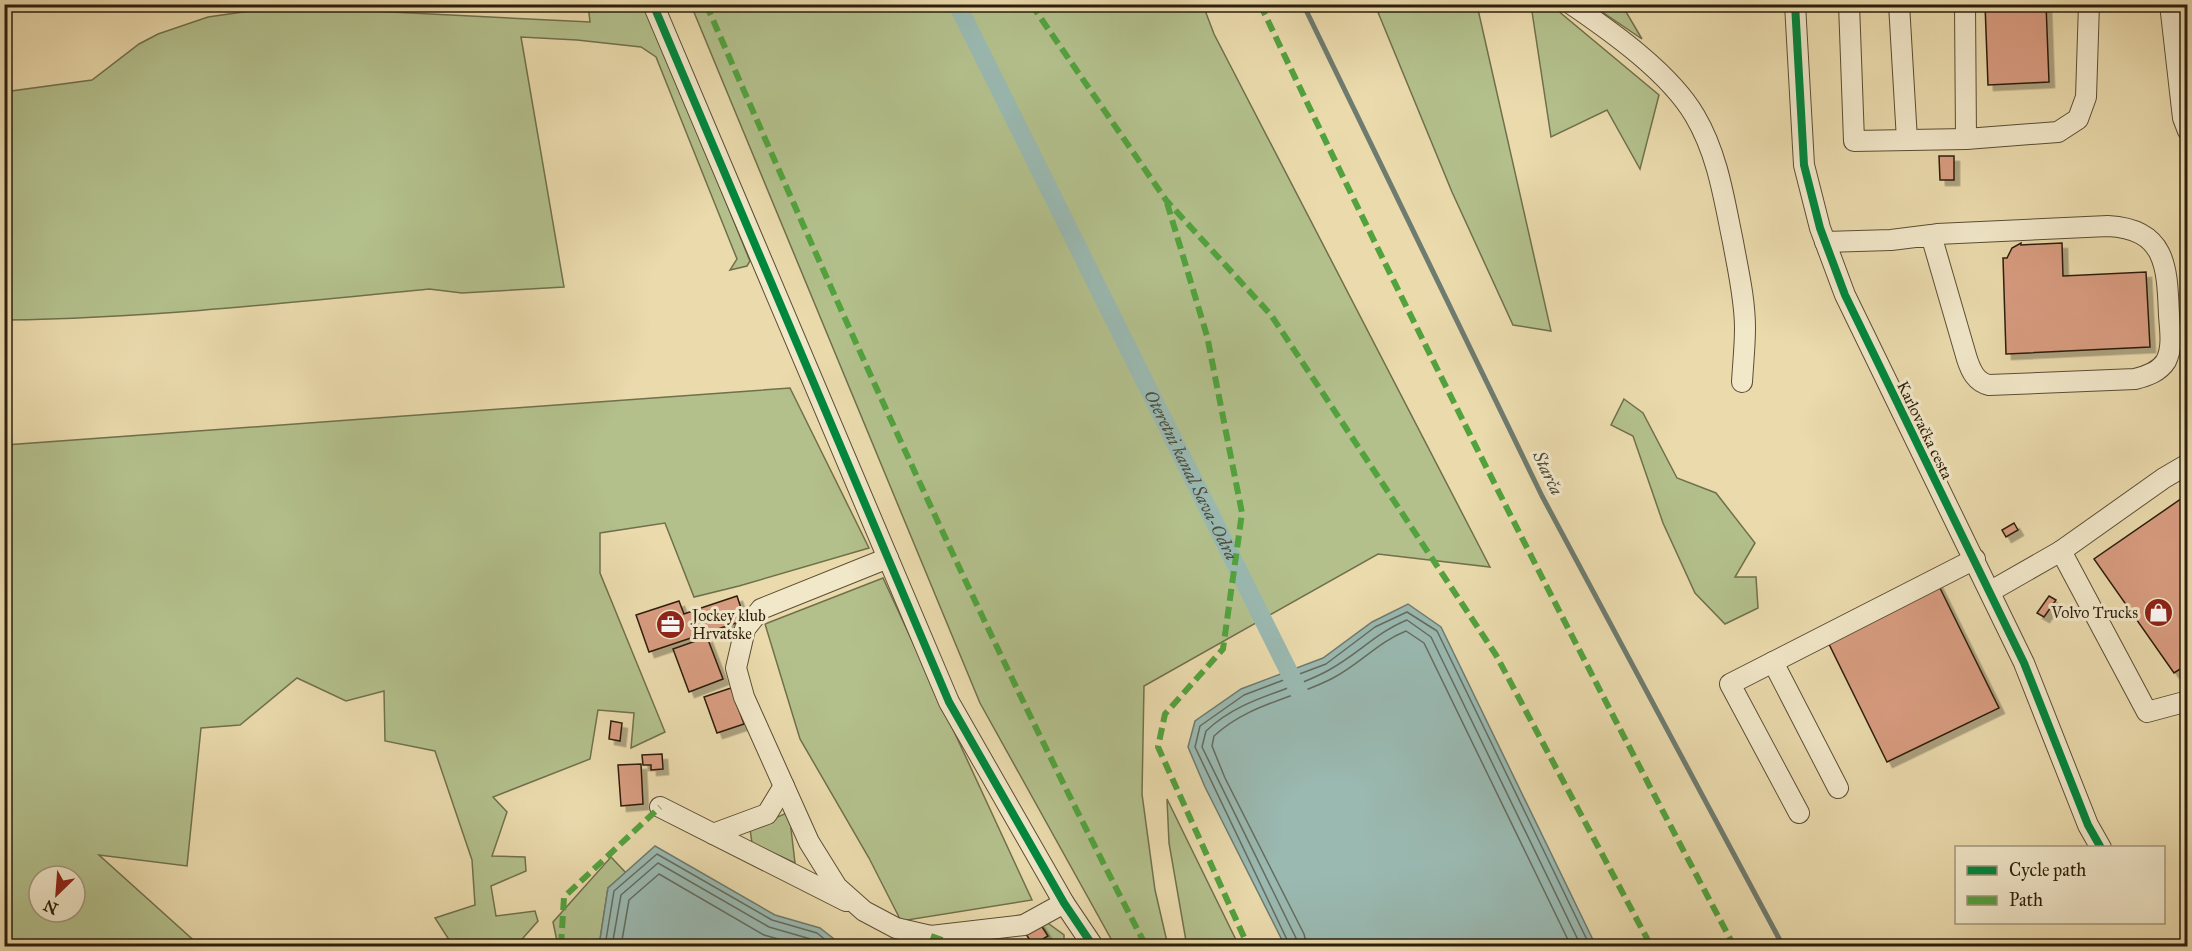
<svg xmlns="http://www.w3.org/2000/svg" width="2192" height="951" viewBox="0 0 2192 951" font-family="'IM FELL Great Primer',serif">
	<style>
		.green { fill: #b3c08c; stroke: #70704c; stroke-width: 1.5; fill-rule: evenodd }
		.water { fill: #9ab9b1; stroke: #6e7b6f; stroke-width: 1.5 }
		.lines { fill: none; stroke-linecap: round; stroke-linejoin: round }
		.shore { stroke: #646c5e; stroke-width: 1.5 }
		.stream { stroke: #6e7b6f; stroke-width: 5 }
		.canal { stroke: #9ab9b1; stroke-width: 18 }
		.building { fill: #d89c80; stroke: #2d1f0c; stroke-width: 1.5; filter: url(#shadow) }
		.minor-casing { stroke: #5c4e34; stroke-width: 22 }
		.minor { stroke: #f1e7c9; stroke-width: 20 }
		.quiet { stroke: #52a23e; stroke-width: 6; stroke-dasharray: 12 6; stroke-linecap: butt }
		.cycleway-casing { stroke: #f1e7c9; stroke-width: 11 }
		.cycleway { stroke: #00873e; stroke-width: 8 }
		.labels { text-anchor: middle; dominant-baseline: central; stroke-width: 6; stroke-linejoin: round; paint-order: stroke }
		.street-label { font-size: 16px; fill: #2d1f0c; stroke: #f1e7c9 }
		.poi-label { font-size: 16px; fill: #2d1f0c; stroke: #f1e7c9; text-anchor: end }
		.water-label { font-size: 18px; font-style: italic; fill: #4e4d3e; stroke: #f1e7c9 }
	</style>
	<defs>
		<filter id="shadow"><feDropShadow dx="5.5" dy="5.5" stdDeviation="0" flood-color="#0004"/></filter>
	</defs>
	<rect width="100%" height="100%" fill="#eadaac"/>
	<filter id="stains"><feTurbulence type="fractalNoise" baseFrequency=".00333" numOctaves="4"/><feColorMatrix values="0 0 0 0 .2 0 0 0 0 .09 0 0 0 0 .02 0 0 0 .5 -.17"/></filter>
	<radialGradient id="worn" r=".72"><stop offset=".6" stop-color="#630" stop-opacity="0"/><stop offset="1" stop-color="#630" stop-opacity=".3"/></radialGradient>
	<!-- green -->
	<g class="green">
		<path d="M588,5H646L750,261L747,266L730,270L737,259L656,57L641,47L577,40L521,37L564,287L462,293L429,289C287,303 147,318 5,320L4,92L92,80L139,44L158,34L208,17L250,11H371L590,22Z"/>
		<polygon points="691,5 1203,5 1214,34 1490,567 1378,554 1144,686 1142,794 1155,890 1168,946 1115,946 980,703"/>
		<polygon points="1375,5 1477,5 1551,331 1513,325 1452,192"/>
		<polygon points="1531,5 1551,5 1659,95 1640,169 1607,110 1551,137"/>
		<polygon points="1592,5 1622,5 1642,39"/>
		<path d="M790,388L869,548L739,586L694,597L665,523L600,533V573L665,732L631,748L634,713L598,710L590,759L493,797L507,812L492,856L525,857L526,871L491,886L496,916L535,911L538,921L516,946H453L435,918L475,905L472,860L435,751L385,741L384,691L346,701L297,678L240,725L201,728L187,866L99,855L200,946H5V445ZM39,876H75V912H39Z"/>
		<polygon points="1624,399 1643,413 1677,478 1716,493 1755,543 1735,577 1756,577 1758,608 1725,624 1695,593 1663,523 1633,436 1611,425"/>
		<polygon points="883,578 1032,900 901,921 869,858 800,739 765,624"/>
		<polygon points="1167,799 1239,946 1189,946 1186,941 1169,843"/>
		<polygon points="789,812 795,863 752,843 750,829"/>
		<polygon points="611,857 626,873 608,888 599,946 558,946 553,922"/>
		<polygon points="1041,918 1064,935 1064,946 1046,946 1029,933"/>
	</g>
	<!-- water -->
	<g class="water">
		<polygon points="1408,604 1441,627 1596,946 1285,946 1205,787 1188,747 1195,721 1241,689 1323,658 1372,622"/>
		<polygon points="655,846 775,915 820,928 843,946 599,946 608,888"/>
	</g>
	<g class="lines">
		<!-- shore -->
		<g class="shore">
			<polyline points="605,946 614,891 657,854 772,920 817,933 833,946"/>
			<polyline points="612,946 621,895 658,863 769,927 814,940 821,946"/>
			<polyline points="621,946 629,900 659,874 764,935 803,946"/>
			<polyline points="1290,946 1195,747 1200,726 1244,695 1326,664 1375,627 1407,612 1437,631 1590,946"/>
			<path d="M1298,946L1296,938L1202,747L1206,731C1243,696 1288,693 1329,670C1357,655 1377,632 1407,620L1431,637L1581,946"/>
			<path d="M1307,946L1304,934L1225,778L1212,746L1214,736C1248,704 1293,699 1333,678C1359,665 1378,642 1406,631L1424,643L1571,946"/>
		</g>
		<!-- stream -->
		<polyline class="stream" points="1303,4 1542,496 1783,946"/>
		<!-- canal -->
		<path class="canal" id="s1" d="M957,4L1299,692"/>
	</g>
	<!-- building -->
	<g class="building">
		<polygon points="1985,4 2046,4 2049,82 1988,85"/>
		<polygon points="2188,19 2188,97 2179,20"/>
		<polygon points="1939,156 1954,156 1954,180 1940,180"/>
		<polygon points="2021,243 2021,245 2062,243 2063,276 2146,272 2150,347 2006,354 2003,258 2007,258 2012,248"/>
		<polygon points="2185,305 2188,305 2188,342 2187,342"/>
		<polygon points="2188,494 2188,664 2174,673 2094,559"/>
		<polygon points="2014,523 2018,530 2006,537 2002,530"/>
		<polygon points="1937,582 1999,708 1887,762 1825,636"/>
		<polygon points="737,596 745,620 706,633 698,609"/>
		<polygon points="2049,596 2056,600 2044,617 2037,613"/>
		<polygon points="679,601 684,614 698,609 706,633 649,652 636,615"/>
		<polygon points="707,637 723,679 689,692 673,649"/>
		<polygon points="731,688 744,724 717,733 704,697"/>
		<polygon points="611,721 622,723 620,741 609,739"/>
		<polygon points="662,754 663,769 651,770 651,765 643,765 642,755"/>
		<polygon points="641,764 643,804 621,806 618,765"/>
		<polygon points="1039,922 1048,936 1033,945 1024,931"/>
	</g>
	<g class="lines">
		<defs>
			<g id="minor">
				<polyline points="653,4 949,702 1064,903 1093,946"/>
				<path d="M1571,4C1612,32 1670,73 1695,116C1718,155 1724,199 1733,242C1738,270 1745,299 1745,328C1745,346 1743,364 1742,382"/>
				<polyline points="1795,4 1804,165 1820,228 1845,295 2024,663 2088,825 2101,848"/>
				<polyline points="1849,4 1854,141 1966,139"/>
				<polyline points="1899,4 1907,140"/>
				<polyline points="1965,4 1966,139 2058,132 2078,119 2086,97 2089,4"/>
				<polyline points="2170,4 2183,118 2188,131"/>
				<path d="M1825,242L1891,240L1931,235L1937,234L2108,226C2167,229 2167,268 2169,315C2170,330 2173,347 2166,361C2159,372 2147,376 2135,379L1989,385C1976,382 1971,371 1967,359L1931,235"/>
				<polyline points="2188,464 2164,478 2061,551 2147,712 2188,701"/>
				<polyline points="888,558 761,609 745,629 736,668 744,697 809,842 837,887 864,911 896,928 931,936 1024,925 1064,903"/>
				<polyline points="1991,591 2061,551"/>
				<polyline points="1773,662 1838,788"/>
				<polyline points="660,807 846,901"/>
				<polyline points="1799,813 1730,684 1975,559"/>
				<polyline points="713,834 767,814 784,786"/>
			</g>
		</defs>
		<!-- minor casing -->
		<use href="#minor" class="minor-casing"/>
		<!-- minor -->
		<use href="#minor" class="minor"/>
		<!-- quiet -->
		<g class="quiet">
			<path d="M706,4C845,322 986,639 1146,946"/>
			<polyline points="1031,4 1166,200 1271,315 1496,655 1651,946"/>
			<path d="M1260,4C1411,322 1569,636 1734,946"/>
			<polyline points="1167,203 1207,336 1242,513 1223,649 1165,714 1158,747 1248,946"/>
			<polyline points="931,936 958,946"/>
			<polyline points="4,944 27,946"/>
			<polyline points="561,946 564,897 660,807"/>
		</g>
		<defs>
			<g id="cycleway">
				<polyline points="653,4 949,702 1064,903 1093,946"/>
				<polyline points="1795,4 1804,165 1820,228 1845,295 2024,663 2088,825 2101,848"/>
			</g>
		</defs>
		<!-- cycleway casing -->
		<use href="#cycleway" class="cycleway-casing"/>
		<!-- cycleway -->
		<use href="#cycleway" class="cycleway"/>
	</g>
	<!-- icons -->
	<defs>
		<symbol id="shop-disc" viewBox="-11 -11 22 22"><circle r="9.5" fill="#8f2418" stroke="#f1e7c9"/><path d="M-5-2.5h2.3a2.7 3.5 0 0 1 5.4 0H5L5.5 6h-11ZM-1.5-2.5h3a1.5 2.3 0 0 0-3 0Z" fill="#fff"/></symbol>
		<symbol id="office-disc" viewBox="-11 -11 22 22"><circle r="9.5" fill="#8f2418" stroke="#f1e7c9"/><path d="M-6-3h4V-5.5h4V-3h4V5H-6ZM-1-4.5V-3h2v-1.5ZM-6 0V1H6V0Z" fill="#fff"/></symbol>
	</defs>
	<g fill-rule="evenodd">
		<use href="#shop-disc" x="2142" y="596" width="33" height="33"/>
		<use href="#office-disc" x="654" y="608" width="33" height="33"/>
	</g>
	<g class="labels">
		<!-- street labels -->
		<g class="street-label">
			<text transform="translate(1925 430) rotate(64)">Karlovačka cesta</text>
		</g>
		<!-- poi labels -->
		<g class="poi-label">
			<text x="2138" y="612">Volvo Trucks</text>
			<text x="692" y="615" text-anchor="start">Jockey klub<tspan x="692" dy="18">Hrvatske</tspan></text>
		</g>
		<!-- water labels -->
		<g class="water-label">
			<text transform="translate(1548 473) rotate(64)">Starča</text>
			<text stroke="none"><textPath href="#s1" startOffset="526">Oteretni kanal Sava-Odra</textPath></text>
		</g>
	</g>
	<!-- margin -->
	<rect width="2192" height="951" fill="none" stroke="#eadaac" stroke-width="24"/>
	<rect x="6" y="6" width="2180" height="939" fill="none" stroke="#2d1f0c" stroke-width="3"/>
	<rect x="12" y="12" width="2168" height="927" fill="none" stroke="#2d1f0c" stroke-width="1.5"/>
	<!-- legend -->
	<rect x="1955" y="846" width="210" height="78" fill="#f1e7c9" stroke="#a3977d" stroke-width="1.5"/>
	<rect x="1967" y="866" width="30" height="9" fill="#00873e" stroke="#a3977d" stroke-width="1.5"/>
	<text x="2009" y="876" font-size="18" fill="#2d1f0c">Cycle path</text>
	<rect x="1967" y="896" width="30" height="9" fill="#52a23e" stroke="#a3977d" stroke-width="1.5"/>
	<text x="2009" y="906" font-size="18" fill="#2d1f0c">Path</text>
	<!-- north arrow -->
	<g transform="translate(57 894) rotate(205)"><circle r="28" fill="#f1e7c9" stroke="#a3977d" stroke-width="1.5"/>
	<path d="M0-4.5L10 22L0 15L-10 22Z" fill="#8f2418"/>
	<text y="-9" font-size="16" font-weight="bold" text-anchor="middle" fill="#2d1f0c">N</text>
	</g>
	<rect width="100%" height="100%" filter="url(#stains)"/>
	<rect width="100%" height="100%" fill="url(#worn)"/>
</svg>
